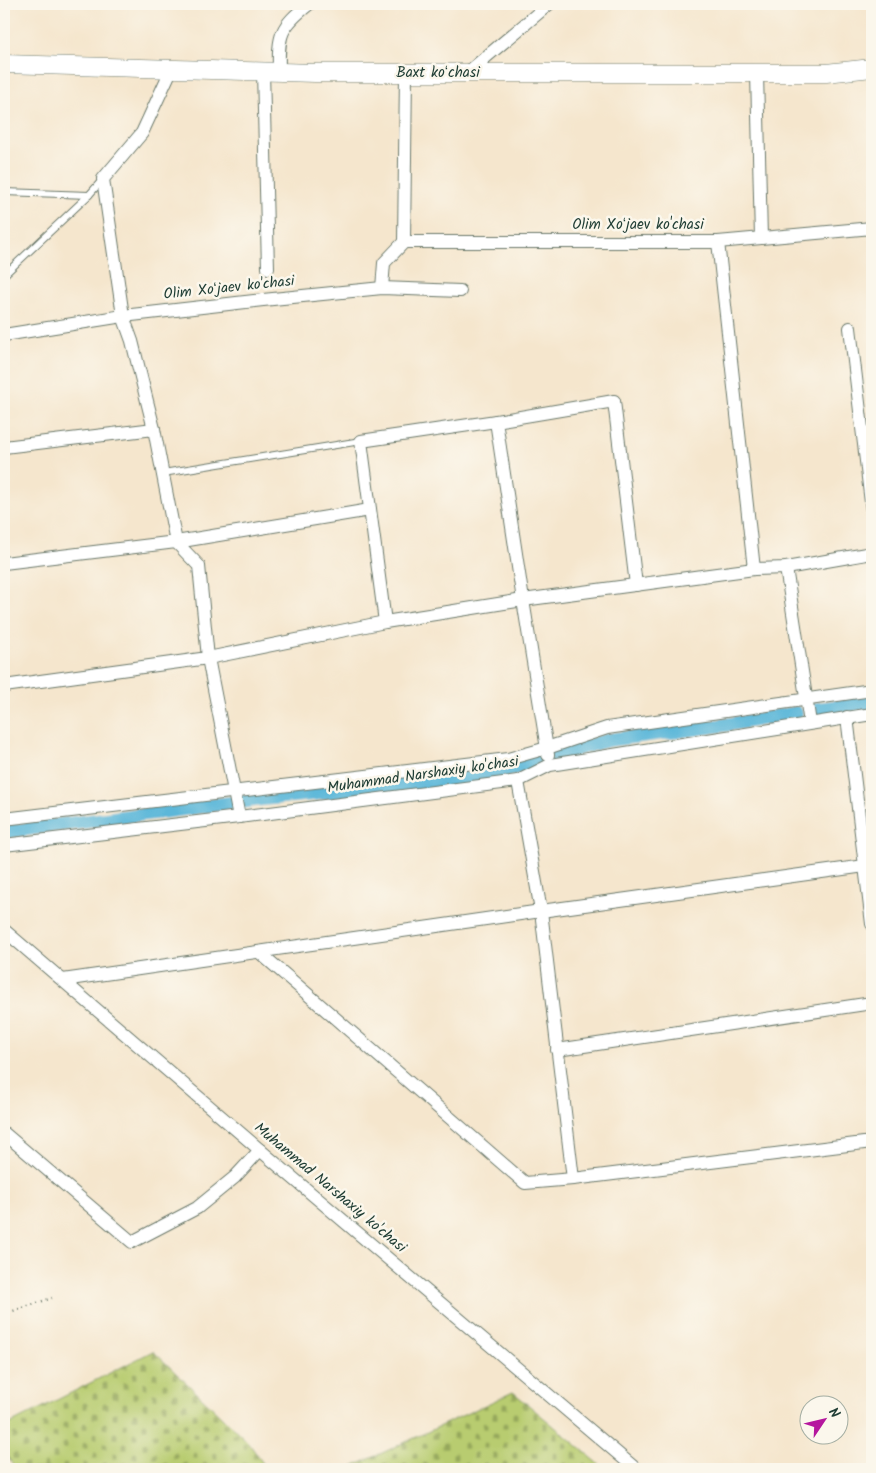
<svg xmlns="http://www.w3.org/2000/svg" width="876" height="1473" viewBox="0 0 876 1473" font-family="Kalam,sans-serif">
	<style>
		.cemetery { fill: url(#cemetery-stones); stroke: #6c8452 }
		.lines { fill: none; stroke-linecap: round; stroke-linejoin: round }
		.canal { stroke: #5cb7d9; stroke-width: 14 }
		.service-casing { stroke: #6a786a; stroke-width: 8 }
		.minor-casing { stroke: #6a786a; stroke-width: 14 }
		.secondary-casing { stroke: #6a786a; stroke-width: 19 }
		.path { stroke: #6a786a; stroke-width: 2.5; stroke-dasharray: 1 4; stroke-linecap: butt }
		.service { stroke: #fff; stroke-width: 6 }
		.minor { stroke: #fff; stroke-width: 12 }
		.secondary { stroke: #fff; stroke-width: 18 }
		.labels { text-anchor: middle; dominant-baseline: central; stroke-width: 5; stroke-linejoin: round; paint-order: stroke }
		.street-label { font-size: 15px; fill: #1f3d34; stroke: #fbf7ec }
	</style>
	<defs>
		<pattern id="cemetery-stones" width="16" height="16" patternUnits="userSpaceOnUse" patternTransform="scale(1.25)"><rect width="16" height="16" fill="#b8cc6f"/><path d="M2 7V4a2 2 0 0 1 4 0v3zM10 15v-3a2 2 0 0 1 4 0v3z" fill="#95a75c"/></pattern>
	</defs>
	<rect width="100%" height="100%" fill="#fbf7ec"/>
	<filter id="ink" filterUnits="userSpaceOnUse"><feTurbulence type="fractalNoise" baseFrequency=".02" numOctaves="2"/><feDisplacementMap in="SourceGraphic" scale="10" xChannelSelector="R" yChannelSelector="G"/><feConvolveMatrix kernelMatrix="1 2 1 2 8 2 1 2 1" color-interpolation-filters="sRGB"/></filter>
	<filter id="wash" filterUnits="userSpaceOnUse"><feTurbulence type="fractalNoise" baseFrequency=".0096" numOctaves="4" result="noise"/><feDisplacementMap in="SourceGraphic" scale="20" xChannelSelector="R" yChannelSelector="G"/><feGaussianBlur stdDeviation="1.12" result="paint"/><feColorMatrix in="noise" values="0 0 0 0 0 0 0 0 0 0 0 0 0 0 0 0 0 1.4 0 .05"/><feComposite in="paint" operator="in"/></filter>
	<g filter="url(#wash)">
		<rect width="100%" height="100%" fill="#f5e6cd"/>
		<!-- cemetery -->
		<g class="cemetery">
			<polygon points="153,1351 248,1442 267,1469 16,1469 4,1452 4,1427"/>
			<polygon points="513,1392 605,1469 348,1469"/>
		</g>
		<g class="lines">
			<!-- canal -->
			<g class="canal">
				<polyline points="818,709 872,702"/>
				<polyline points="4,832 262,799 490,776 580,748 608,740 725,725 796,713"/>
			</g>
		</g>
	</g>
	<g filter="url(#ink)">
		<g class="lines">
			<defs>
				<g id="service">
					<polyline points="4,192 89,195 103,179"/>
					<polyline points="4,275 89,195"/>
					<polyline points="163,473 361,441"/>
				</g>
				<g id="minor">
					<polyline points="172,68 142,133 103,179 123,316 132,341 154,429 176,542 199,566 208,658 239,817"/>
					<polyline points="263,71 268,268"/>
					<path d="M279,72C278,34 280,27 309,4"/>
					<polyline points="467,73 549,4"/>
					<polyline points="757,73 761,238"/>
					<polyline points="404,242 718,242 872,228"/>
					<polyline points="718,242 754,569"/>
					<polyline points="382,288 384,263 404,242 406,73"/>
					<polyline points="850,328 872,511"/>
					<polyline points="4,335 123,316 263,300 382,288 460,291"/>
					<polyline points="496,421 523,600 548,755"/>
					<polyline points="4,447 154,429"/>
					<polyline points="4,563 176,542 370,510"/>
					<polyline points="786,568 810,723"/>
					<polyline points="385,622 361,441 496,421 614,401 636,585"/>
					<polyline points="4,686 208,658 385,622 523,600 754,569 786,568 872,553"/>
					<polyline points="847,717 872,924"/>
					<polyline points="518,781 541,911 573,1179"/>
					<polyline points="4,819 508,759 547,748 607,728 872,690"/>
					<polyline points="4,845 239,817 518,781 550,765 872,714"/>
					<polyline points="4,930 260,1150 636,1469"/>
					<polyline points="259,952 525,1183 573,1179 872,1142"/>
					<polyline points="63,980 541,911 872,865"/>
					<polyline points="557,1050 872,1003"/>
					<polyline points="4,1133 132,1242 197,1208 235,1177 260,1150"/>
				</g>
				<polyline id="secondary" points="4,64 315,73 826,73 872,68"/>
			</defs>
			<!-- service casing -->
			<use href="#service" class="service-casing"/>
			<!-- minor casing -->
			<use href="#minor" class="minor-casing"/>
			<!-- secondary casing -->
			<use href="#secondary" class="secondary-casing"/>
			<!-- path -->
			<polyline class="path" points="4,1314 52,1298"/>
			<!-- service -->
			<use href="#service" class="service"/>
			<!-- minor -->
			<use href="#minor" class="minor"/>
			<!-- secondary -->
			<use href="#secondary" class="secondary"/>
		</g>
	</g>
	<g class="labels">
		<!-- street labels -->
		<g class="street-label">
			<text x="438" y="73">Baxt koʻchasi</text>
			<text x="638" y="225">Olim Xoʻjaev ko'chasi</text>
			<text transform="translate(229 288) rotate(-6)">Olim Xoʻjaev ko'chasi</text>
			<text transform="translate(423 775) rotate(-8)">Muhammad Narshaxiy ko'chasi</text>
			<text transform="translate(330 1188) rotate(40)">Muhammad Narshaxiy ko'chasi</text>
		</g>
	</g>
	<!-- margin -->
	<rect width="876" height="1473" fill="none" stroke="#fbf7ec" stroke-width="20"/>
	<!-- north arrow -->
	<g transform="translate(824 1420) rotate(55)"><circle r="24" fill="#fbf7ec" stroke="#a3ada2"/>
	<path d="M0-4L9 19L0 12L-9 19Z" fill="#b5179e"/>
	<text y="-8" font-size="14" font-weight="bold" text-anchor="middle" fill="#1f3d34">N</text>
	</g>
</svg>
